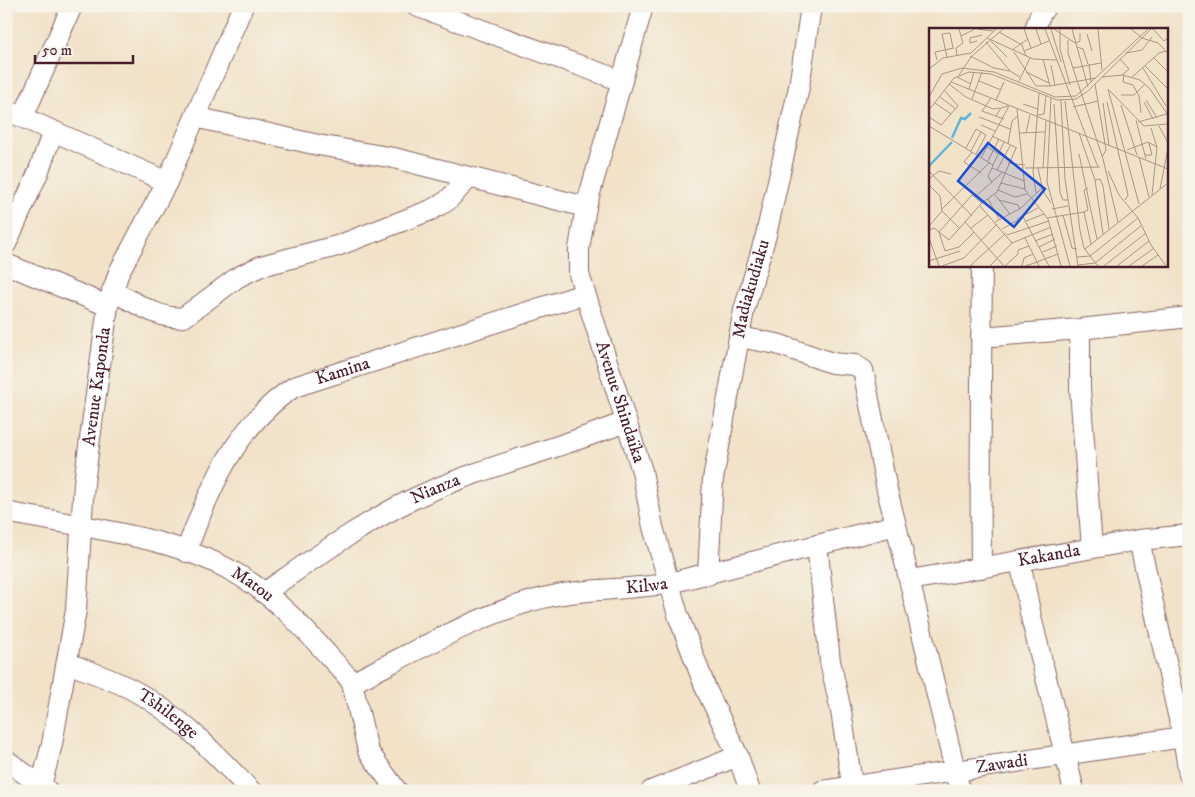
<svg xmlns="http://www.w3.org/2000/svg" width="1195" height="797" viewBox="0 0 1195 797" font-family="'IM FELL DW Pica',serif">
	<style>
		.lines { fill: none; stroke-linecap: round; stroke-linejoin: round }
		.minor-casing { stroke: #846362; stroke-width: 22 }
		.minor { stroke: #fff; stroke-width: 20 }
		.labels { text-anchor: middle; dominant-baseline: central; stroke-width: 4; stroke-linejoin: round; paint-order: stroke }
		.street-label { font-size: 18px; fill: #4a1f2b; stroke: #f7f3e8 }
		.inset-river { fill: none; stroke: #5fb5dc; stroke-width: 2.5 }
		.inset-road { fill: none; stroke: #ae9489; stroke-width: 1 }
		.view { fill: #1d4ed8; fill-opacity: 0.15; stroke: #1d4ed8; stroke-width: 2.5 }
		.inset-edge { fill: none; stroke: #4a1f2b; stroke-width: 2.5 }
	</style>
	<rect width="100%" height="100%" fill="#f7f3e8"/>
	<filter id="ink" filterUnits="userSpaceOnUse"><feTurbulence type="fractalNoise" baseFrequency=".02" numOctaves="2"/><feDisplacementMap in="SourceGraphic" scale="10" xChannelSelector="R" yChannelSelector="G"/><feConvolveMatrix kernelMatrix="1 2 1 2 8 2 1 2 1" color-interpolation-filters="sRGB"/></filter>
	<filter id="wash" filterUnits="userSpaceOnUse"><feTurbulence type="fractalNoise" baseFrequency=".0096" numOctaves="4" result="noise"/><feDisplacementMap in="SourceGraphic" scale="20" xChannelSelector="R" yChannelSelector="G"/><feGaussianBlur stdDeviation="1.12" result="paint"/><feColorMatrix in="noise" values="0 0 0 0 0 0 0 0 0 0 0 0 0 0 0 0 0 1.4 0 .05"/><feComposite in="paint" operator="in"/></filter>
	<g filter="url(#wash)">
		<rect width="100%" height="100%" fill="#f1e2c8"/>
	</g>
	<g filter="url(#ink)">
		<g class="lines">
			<defs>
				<g id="minor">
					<polyline points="416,6 622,81"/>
					<path id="s1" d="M643,6L586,207L579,249V274L642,471L653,527L678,615L706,689L738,756L750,791"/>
					<polyline points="1035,29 1040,15 1046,6"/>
					<polyline points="6,110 167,182"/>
					<polyline points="23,117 72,6"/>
					<polyline points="195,117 318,145 394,158 586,207"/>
					<polyline points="6,244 38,173 53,131"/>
					<polyline points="6,264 108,306"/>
					<path d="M112,291C134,301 160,321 184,317L238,277L261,266L337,246L431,210L447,201L469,178"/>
					<polyline points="1080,329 1080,389 1092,548"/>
					<polyline points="739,337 777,344 832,363 855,365 863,370 887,490 896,525"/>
					<polyline points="981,337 1080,329 1189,317"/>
					<path id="s2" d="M6,512C81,527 177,536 242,577C283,602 315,641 347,676L352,683L368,751L397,791"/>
					<polyline points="1139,540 1183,737 1189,774"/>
					<polyline points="817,545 830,661 841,711 853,791"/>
					<path id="s3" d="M186,552C209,489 236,425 294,387L584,294"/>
					<polyline points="1020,561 1031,617 1074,791"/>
					<path d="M981,568C980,467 981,366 982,265"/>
					<path id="s4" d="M708,575L713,479L744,310L766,235L799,87L811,6"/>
					<path id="s5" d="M910,580L1139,540L1189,535"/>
					<path id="s6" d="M264,593C313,559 361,524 415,498C483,466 556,450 625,422"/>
					<path id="s7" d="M67,663C89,671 111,679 131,689C179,714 214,753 251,791"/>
					<path id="s8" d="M352,683C412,653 491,607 557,595C594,588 633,590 670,583L896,525L960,791"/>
					<polyline points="6,760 48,791"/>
					<path id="s9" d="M41,786L52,744L76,610L84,483L108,306L119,272L167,182L243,6"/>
					<polyline points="651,791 738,756"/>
					<path id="s10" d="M822,791L1183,737"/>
				</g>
			</defs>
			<!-- minor casing -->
			<use href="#minor" class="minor-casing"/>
			<!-- minor -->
			<use href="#minor" class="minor"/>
		</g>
	</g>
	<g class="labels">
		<!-- street labels -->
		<g class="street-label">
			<text stroke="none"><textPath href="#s4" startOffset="290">Madiakudiaku</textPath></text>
			<text stroke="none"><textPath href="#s3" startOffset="252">Kamina</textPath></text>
			<text stroke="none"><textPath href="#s9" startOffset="404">Avenue Kaponda</textPath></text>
			<text stroke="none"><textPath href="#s1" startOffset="411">Avenue Shindaïka</textPath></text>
			<text stroke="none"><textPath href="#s6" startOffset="201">Nianza</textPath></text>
			<text stroke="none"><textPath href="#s5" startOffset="141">Kakanda</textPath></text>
			<text stroke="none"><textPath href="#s2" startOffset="259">Matou</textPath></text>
			<text stroke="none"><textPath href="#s8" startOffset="314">Kilwa</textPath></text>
			<text stroke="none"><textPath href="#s7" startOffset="114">Tshilenge</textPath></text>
			<text stroke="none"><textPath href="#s10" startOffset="182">Zawadi</textPath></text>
		</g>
	</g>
	<!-- overview -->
	<g transform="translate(929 28)">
		<rect width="239" height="239" fill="#f1e2c8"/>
		<path class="inset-river" d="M23,110L32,90L36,91L42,85M0,138L23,114"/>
		<path class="inset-road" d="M48,1L64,3M95,1L102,20M107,1L112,16M116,1L169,139M122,1L132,34M125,1L146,15L151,13V5M131,1V21L141,57M143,1L159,59M169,1L173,42M202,1L213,10L229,15M224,1L235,13L239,10M70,4L93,17L97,28M158,6L163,23M32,8L46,1M58,10L104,31L128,32M139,12V25L174,131L189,194M48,13L41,15V10L53,7M62,13L78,29M57,14L81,43L91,49M228,14L239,25M148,19L154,21L159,36M83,22L99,11M95,23L120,13M85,24L107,58H121M197,25L213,22L223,9M28,28L27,20L34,15L30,1M41,28L65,40L81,43M18,29L13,6L21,5L24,20M225,30L239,44M114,31L121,58L167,50M191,31L200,41L193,47M8,32L6,24L25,20M160,36L162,54M122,37L126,58M216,38L239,61M144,40L172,35M214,40L237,78M0,41L14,30L42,25L67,1M97,44L120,55M30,47L42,29L74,1M195,47L194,54L204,57L210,68L212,85M28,49L42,56M173,49L194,47L211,52L221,61L239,87M203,49L230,25L237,23M50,53L72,62M90,53L101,30M22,54L239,141M20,56L37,69L64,81L71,80M166,56L177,122L173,129M40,61L45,44M179,61L210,176M180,62L215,98L239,96M192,67H205L216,56M0,69L13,46L33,40L65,44L126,69L147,68L219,1M11,69L27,81M122,69L118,154L141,238M62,70L53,83L75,91M43,71L53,44M67,72L75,54M132,72L136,151L149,238M217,72L228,90M136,73L151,203L155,220L169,238M178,74L199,167L196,172M215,74L224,91M6,75L22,86M174,75L180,118M94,76L109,81M125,76L131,165L134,172H139M192,77L208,127M144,79L169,73M88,81L96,162L119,191L132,238M0,82L25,50L40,44L62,46L128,72L147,71L159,63L222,1M109,87L115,86L117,67M67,88L72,80L79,78M0,89L12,97L29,78L16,63M50,89L81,101M207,92L217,131M209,94L238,86M52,97L66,103M0,98L64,137M230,98L239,115M222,100L228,119L223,167M91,105L116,104M97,105L101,87M150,105L166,152L174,206M63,108L88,120M79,116L83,93L89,88M58,119L77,130M37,120L47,101L57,107L47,126M198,122L219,114L228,119M42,123L52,104M43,124L35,134L52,145M150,126L168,211M216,127H223L220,115M210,129L220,169M52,130L80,78M59,133L70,111M79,135L96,137M64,137L63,140L95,153M64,137L75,114M63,140L59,148L63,155M96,140L171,139M109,140L114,163L122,175M114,140L117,93M68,142L81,118M0,143L43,188M179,143L190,167L209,190L222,217L237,238M0,151L10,143L22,146M166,152L171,151L174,158L180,201M72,155L96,161M0,157L11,168L13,183L31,201M231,161L239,120M69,162L86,169L98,166M107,165L104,144L110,65M66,167L81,186M46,169L74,144M59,171L70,191M70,172L89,177L91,181M51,178L83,215M13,181L61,134M123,181L139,178M155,184L159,182L155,162L159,160M93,187L120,238M134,187L143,220L148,221M118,190L155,184L162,216M88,191L109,180M97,193L115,186M36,194L75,238M66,194L92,180L113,160M0,198L13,183M42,200L59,187M73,201L89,192M0,202L5,200L20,212L53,175L68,164L87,120M78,207L120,193M0,210L10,238M96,210L110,238M106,213L124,206M30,219L16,223L10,204L43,167L53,175M30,219L45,204M110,219L126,211M156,221L239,155M114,224L128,218M148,229L161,228L209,190M35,230L68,196M0,233L31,223M149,237L166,235L213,197M13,238L35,230M41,238L77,205M61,238L83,215L122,199M76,238L89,226V222L100,218M93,238L95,230L104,226M97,238L129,226M175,238L217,205M188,238L220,213M200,238L224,221M213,238L229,227"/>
		<path class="view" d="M59,115L116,161L85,199L29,153Z"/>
		<rect width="239" height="239" class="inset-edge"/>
	</g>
	<!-- margin -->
	<rect width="1195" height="797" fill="none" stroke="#f7f3e8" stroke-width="25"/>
	<!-- scale -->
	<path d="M35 55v8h98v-8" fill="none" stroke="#4a1f2b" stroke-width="2.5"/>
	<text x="42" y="55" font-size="15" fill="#4a1f2b" stroke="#f7f3e8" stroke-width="4" paint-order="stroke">50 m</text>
</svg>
